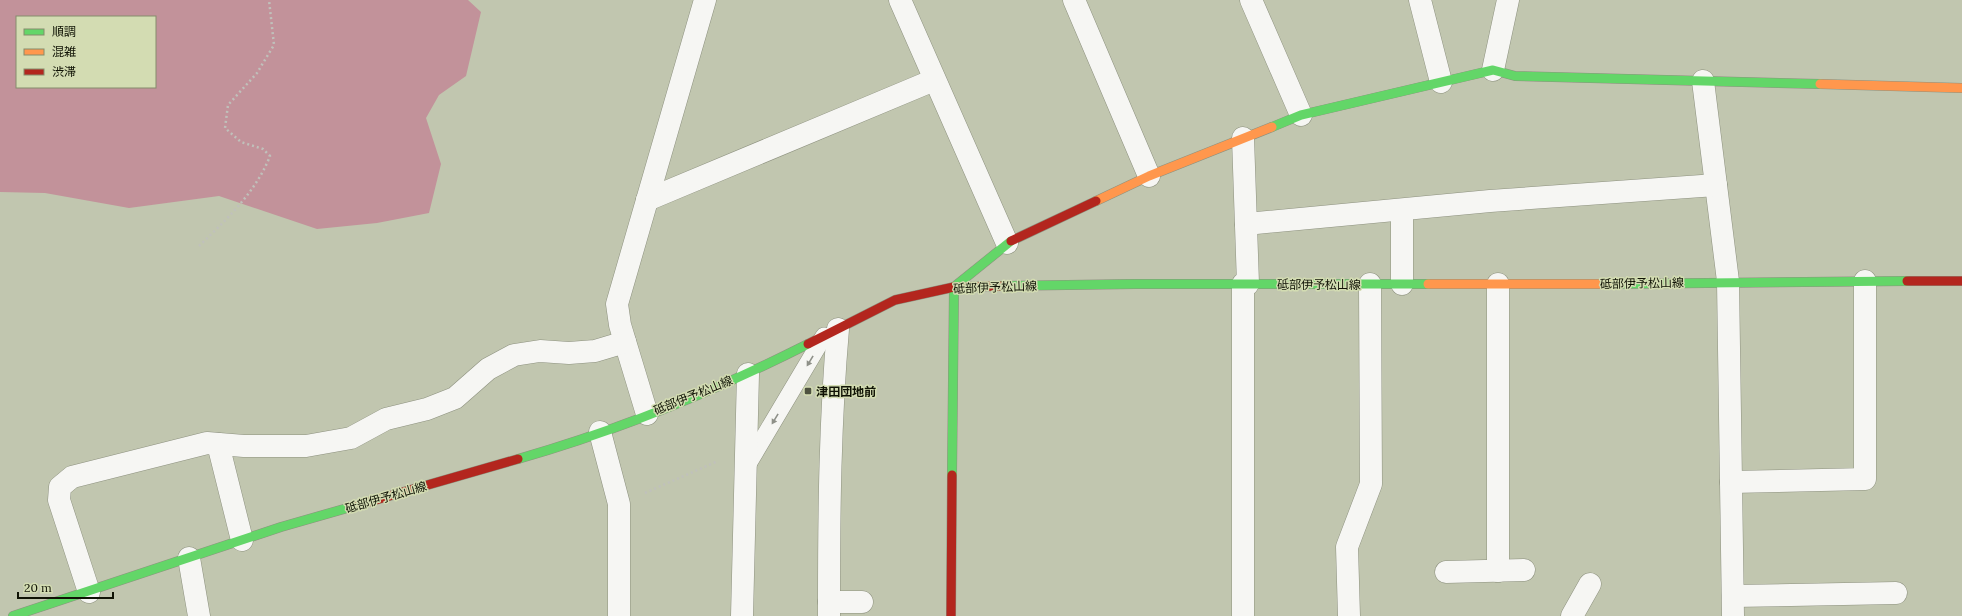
<svg xmlns="http://www.w3.org/2000/svg" width="1962" height="616" viewBox="0 0 1962 616" font-family="Lora,'Noto Sans JP',serif">
	<style>
		.forest { fill: #c2929a; fill-rule: evenodd }
		.lines { fill: none; stroke-linecap: round; stroke-linejoin: round }
		.lane-casing { stroke: #8d917f; stroke-width: 18 }
		.street-casing { stroke: #8d917f; stroke-width: 23 }
		.fast-casing { stroke: #8d917f; stroke-width: 10 }
		.slow-casing { stroke: #8d917f; stroke-width: 10 }
		.jam-casing { stroke: #8d917f; stroke-width: 10 }
		.path { stroke: #c0c1bb; stroke-width: 2.5; stroke-dasharray: 2 3; stroke-linecap: butt }
		.lane { stroke: #f6f6f3; stroke-width: 17 }
		.street { stroke: #f6f6f3; stroke-width: 22 }
		.fast { stroke: #63d668; stroke-width: 9 }
		.slow { stroke: #ff974d; stroke-width: 9 }
		.jam { stroke: #b3261e; stroke-width: 9 }
		.oneway { fill: #8e9088 }
		.poi-dot { fill: #4e5240; stroke: #d3dcb2; stroke-width: 1.5 }
		.labels { text-anchor: middle; dominant-baseline: central; stroke-width: 3; stroke-linejoin: round; paint-order: stroke }
		.street-label { font-size: 12px; fill: #101305; stroke: #d3dcb2 }
		.poi-label { font-size: 12px; font-weight: bold; fill: #101305; stroke: #d3dcb2; text-anchor: start }
	</style>
	<rect width="100%" height="100%" fill="#c1c6af"/>
	<!-- forest -->
	<path class="forest" d="M0,0H468L481,12L466,76L439,95L426,118L441,164L429,213L377,223L317,229L219,196L129,208L45,193L0,192ZM17,17H155V87H17Z"/>
	<g class="lines">
		<defs>
			<polyline id="lane" points="745,469 824,336"/>
			<g id="street">
				<polyline points="900,0 1007,243"/>
				<polyline points="1074,0 1149,176"/>
				<polyline points="1251,0 1301,115"/>
				<polyline points="1420,0 1441,82"/>
				<polyline points="1493,70 1508,0"/>
				<polyline points="1703,81 1728,281 1733,616"/>
				<polyline points="1243,138 1248,284"/>
				<polyline points="647,200 934,80"/>
				<polyline points="1402,210 1402,284"/>
				<polyline points="1246,224 1490,201 1716,185"/>
				<polyline points="1243,284 1243,616"/>
				<polyline points="1498,284 1498,571"/>
				<polyline points="647,414 620,325 617,304 705,0"/>
				<polyline points="600,432 619,504 619,616"/>
				<polyline points="218,444 242,540"/>
				<polyline points="1731,482 1865,479 1865,281"/>
				<polyline points="189,558 199,616"/>
				<polyline points="1446,572 1524,570"/>
				<polyline points="89,592 59,500 60,487 72,477 207,443 244,446 306,446 351,438 386,419 427,409 455,398 488,369 514,355 540,351 569,353 595,351 625,342"/>
				<polyline points="1733,596 1896,593"/>
				<path d="M829,602C829,511 830,421 838,329"/>
				<polyline points="742,616 748,374"/>
				<polyline points="829,616 829,602 862,602"/>
				<polyline points="1349,616 1347,547 1371,484 1370,284"/>
				<polyline points="1572,616 1590,584"/>
			</g>
			<g id="fast">
				<polyline points="1272,127 1301,115 1493,70 1515,76 1820,84"/>
				<polyline points="1609,284 1907,281"/>
				<polyline points="1000,286 1135,284 1428,284"/>
				<path d="M518,459C616,431 717,390 808,344"/>
				<polyline points="952,475 954,287 1011,241"/>
				<polyline points="13,616 281,527 351,507"/>
			</g>
			<g id="slow">
				<polyline points="1820,84 1962,88"/>
				<polyline points="1096,201 1149,176 1272,127"/>
				<polyline points="1428,284 1609,284"/>
			</g>
			<g id="jam">
				<polyline points="1011,241 1096,201"/>
				<polyline points="1907,281 1962,281"/>
				<polyline points="808,344 895,300 954,287 1000,286"/>
				<polyline points="351,507 518,459"/>
				<polyline points="951,616 952,475"/>
			</g>
		</defs>
		<!-- lane casing -->
		<use href="#lane" class="lane-casing"/>
		<!-- street casing -->
		<use href="#street" class="street-casing"/>
		<!-- fast casing -->
		<use href="#fast" class="fast-casing"/>
		<!-- slow casing -->
		<use href="#slow" class="slow-casing"/>
		<!-- jam casing -->
		<use href="#jam" class="jam-casing"/>
		<!-- path -->
		<g class="path">
			<path d="M199,246C226,220 256,192 270,156L263,149L241,142L225,128L228,105L257,73L274,45L269,0"/>
			<polyline points="645,493 718,461"/>
		</g>
		<!-- lane -->
		<use href="#lane" class="lane"/>
		<!-- street -->
		<use href="#street" class="street"/>
		<!-- fast -->
		<use href="#fast" class="fast"/>
		<!-- slow -->
		<use href="#slow" class="slow"/>
		<!-- jam -->
		<use href="#jam" class="jam"/>
	</g>
	<!-- one-way arrows -->
	<defs><path id="oneway-solid" d="M-6-.8H1V-3.2L6.5 0L1 3.2V.8H-6Z"/></defs>
	<g class="oneway">
		<use href="#oneway-solid" transform="translate(810 361) rotate(121)"/>
		<use href="#oneway-solid" transform="translate(775 419) rotate(121)"/>
	</g>
	<!-- markers -->
	<rect class="poi-dot" x="804" y="387" width="8" height="8" rx="2"/>
	<g class="labels">
		<!-- street labels -->
		<g class="street-label">
			<text transform="translate(1642 283) rotate(-1)">砥部伊予松山線</text>
			<text x="1319" y="284">砥部伊予松山線</text>
			<text transform="translate(995 287) rotate(-2)">砥部伊予松山線</text>
			<text transform="translate(693 395) rotate(-22)">砥部伊予松山線</text>
			<text transform="translate(386 497) rotate(-16)">砥部伊予松山線</text>
		</g>
		<!-- poi labels -->
		<g class="poi-label">
			<text x="816" y="391">津田団地前</text>
		</g>
	</g>
	<!-- legend -->
	<rect x="16" y="16" width="140" height="72" fill="#d3dcb2" stroke="#858c6d"/>
	<rect x="24" y="29" width="20" height="6" fill="#63d668" stroke="#858c6d"/>
	<text x="52" y="36" font-size="12" fill="#101305">順調</text>
	<rect x="24" y="49" width="20" height="6" fill="#ff974d" stroke="#858c6d"/>
	<text x="52" y="56" font-size="12" fill="#101305">混雑</text>
	<rect x="24" y="69" width="20" height="6" fill="#b3261e" stroke="#858c6d"/>
	<text x="52" y="76" font-size="12" fill="#101305">渋滞</text>
	<!-- scale -->
	<path d="M18 592v6h95v-6" fill="none" stroke="#101305" stroke-width="2"/>
	<text x="24" y="592" font-size="12" fill="#101305" stroke="#d3dcb2" stroke-width="3" paint-order="stroke">20 m</text>
</svg>
